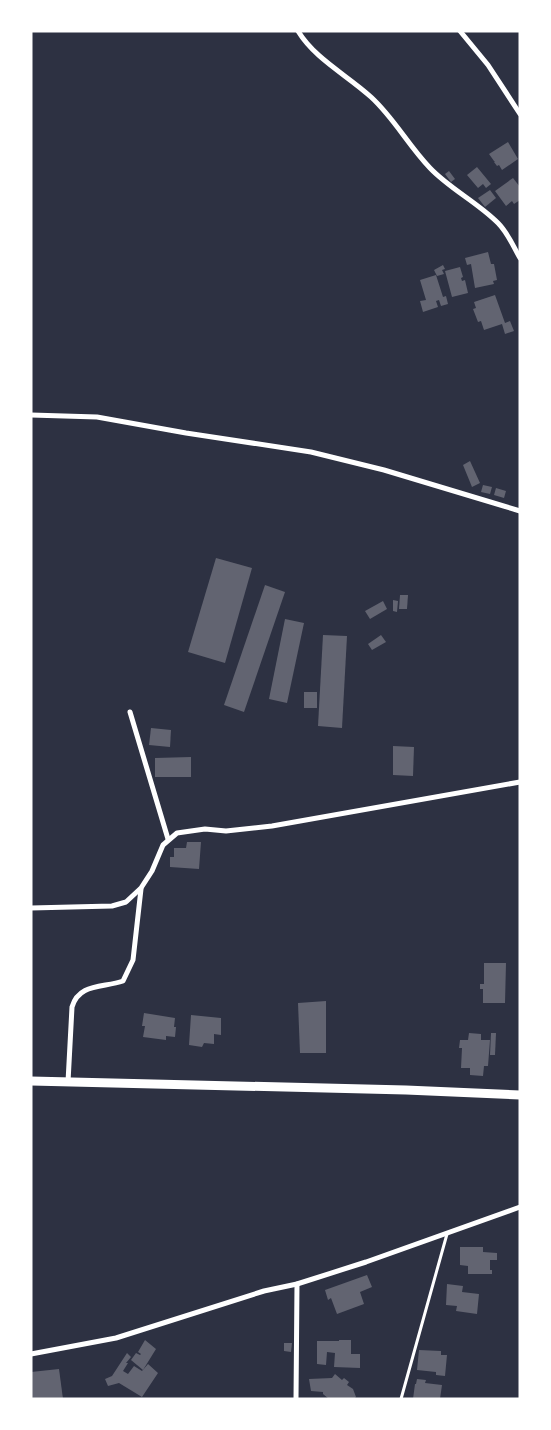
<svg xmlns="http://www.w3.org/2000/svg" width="551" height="1430" viewBox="0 0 551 1430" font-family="'Varela Round',sans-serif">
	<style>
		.building { fill: #626471 }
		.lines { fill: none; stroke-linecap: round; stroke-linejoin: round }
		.service { stroke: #fff; stroke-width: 3 }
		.minor { stroke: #fff; stroke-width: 5 }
		.tertiary { stroke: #fff; stroke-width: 9 }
	</style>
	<rect width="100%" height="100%" fill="#2d3142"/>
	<!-- building -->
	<g class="building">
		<polygon points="508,142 518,159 502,170 499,165 497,166 494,162 495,161 494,161 489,154"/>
		<polygon points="477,167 491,184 486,188 483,184 478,188 467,175"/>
		<polygon points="449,171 455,179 451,182 445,174"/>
		<polygon points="513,178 520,187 520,200 514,204 512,201 506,206 495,191"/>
		<polygon points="490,190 496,198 485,207 478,198"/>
		<polygon points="488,252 491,264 494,264 497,280 493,281 494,284 475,288 471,264 467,265 465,258"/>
		<polygon points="443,265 445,269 442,270 444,274 437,276 434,270"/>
		<polygon points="460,267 463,277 461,278 462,281 465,280 468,293 452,297 445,271"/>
		<polygon points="436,275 443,297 446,296 448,304 441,306 439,300 436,301 438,307 423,312 420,301 426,300 420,280"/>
		<polygon points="495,295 505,323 510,321 514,331 505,334 502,324 484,330 481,321 478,322 473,309 476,308 474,302"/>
		<polygon points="470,461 480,483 472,487 463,465"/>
		<polygon points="483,485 492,487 490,494 481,492"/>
		<polygon points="496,488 506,491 504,498 494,495"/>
		<polygon points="216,558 252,568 225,663 188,652"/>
		<polygon points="265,585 285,592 244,712 224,705"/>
		<polygon points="400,595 408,595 407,609 399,609"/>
		<polygon points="393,600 398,601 397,612 393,611"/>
		<polygon points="383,601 387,609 370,619 365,611"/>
		<polygon points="285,619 304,623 287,703 269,699"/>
		<polygon points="323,635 347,636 342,728 318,726"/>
		<polygon points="381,635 386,642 372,650 368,644"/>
		<rect x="304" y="692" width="13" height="16"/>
		<polygon points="151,728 171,730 170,747 149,745"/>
		<polygon points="393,746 414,747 413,776 393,775"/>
		<polygon points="191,757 191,777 155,777 155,758"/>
		<polygon points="187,842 201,842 199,869 170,867 170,857 174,857 174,848 186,848"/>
		<polygon points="484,963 506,963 505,1003 483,1003 483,989 480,989 480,984 484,984"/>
		<polygon points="326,1001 326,1053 300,1053 298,1003"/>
		<polygon points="144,1013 175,1018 174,1027 176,1027 175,1037 166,1036 166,1040 143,1037 145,1026 142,1026"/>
		<polygon points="191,1015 221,1018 221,1035 214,1034 214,1044 204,1043 202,1047 189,1045"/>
		<polygon points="469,1033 481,1034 481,1040 490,1040 488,1066 484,1066 483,1076 470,1075 470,1068 461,1068 462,1048 459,1048 460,1040 468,1040"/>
		<polygon points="491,1033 496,1033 495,1055 490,1055"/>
		<polygon points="460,1247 483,1247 483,1252 497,1253 497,1260 490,1260 490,1270 492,1270 492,1274 468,1274 468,1266 460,1265"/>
		<polygon points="367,1275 372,1287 360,1292 364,1304 337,1314 331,1298 328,1300 325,1290"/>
		<polygon points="447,1284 463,1286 462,1292 479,1294 477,1314 456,1311 457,1306 446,1305"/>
		<polygon points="145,1340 156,1349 143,1370 131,1360 136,1353 140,1355 141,1354 138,1352"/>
		<polygon points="339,1340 351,1340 351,1354 360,1354 360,1368 334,1367 335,1353 327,1352 326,1365 317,1364 317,1341 339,1341"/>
		<polygon points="284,1343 292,1343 291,1352 284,1351"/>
		<polygon points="419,1350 441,1351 441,1355 447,1355 445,1376 436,1375 436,1372 417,1370"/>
		<polygon points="127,1353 131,1357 126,1363 128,1363 123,1371 128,1374 134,1366 142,1371 148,1364 158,1373 142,1397 119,1383 108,1386 105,1379 112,1376"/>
		<polygon points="59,1369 63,1399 31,1399 31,1372"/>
		<polygon points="335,1374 342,1380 344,1378 349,1382 347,1385 353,1389 356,1397 354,1399 329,1399 323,1394 323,1392 311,1391 309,1379 332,1378"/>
		<polygon points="417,1379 426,1380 425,1383 442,1385 440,1399 413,1399 415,1384 416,1384"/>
	</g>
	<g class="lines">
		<!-- service -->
		<polyline class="service" points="401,1399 447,1234"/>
		<!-- minor -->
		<g class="minor">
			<path d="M298,31C315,59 347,75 371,97C394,118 408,145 430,168C450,189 477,202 498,223C508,233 513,246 520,258"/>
			<polyline points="460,31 488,65 520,114"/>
			<polyline points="31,415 97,417 186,433 311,452 384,470 520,511"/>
			<polyline points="130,712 168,839"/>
			<polyline points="31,908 112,906 126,902 141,888 152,871 163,845 177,833 205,829 226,831 272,826 520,782"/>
			<path d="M68,1082L72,1007C79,983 103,988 123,981L133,960L141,889"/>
			<polyline points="31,1354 116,1338 264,1291 297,1284 366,1262 520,1207"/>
			<polyline points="296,1399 297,1284"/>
		</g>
		<!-- tertiary -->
		<polyline class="tertiary" points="31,1081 406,1090 520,1095"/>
	</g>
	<!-- border -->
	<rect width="551" height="1430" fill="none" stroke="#ffffff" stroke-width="65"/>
</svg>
